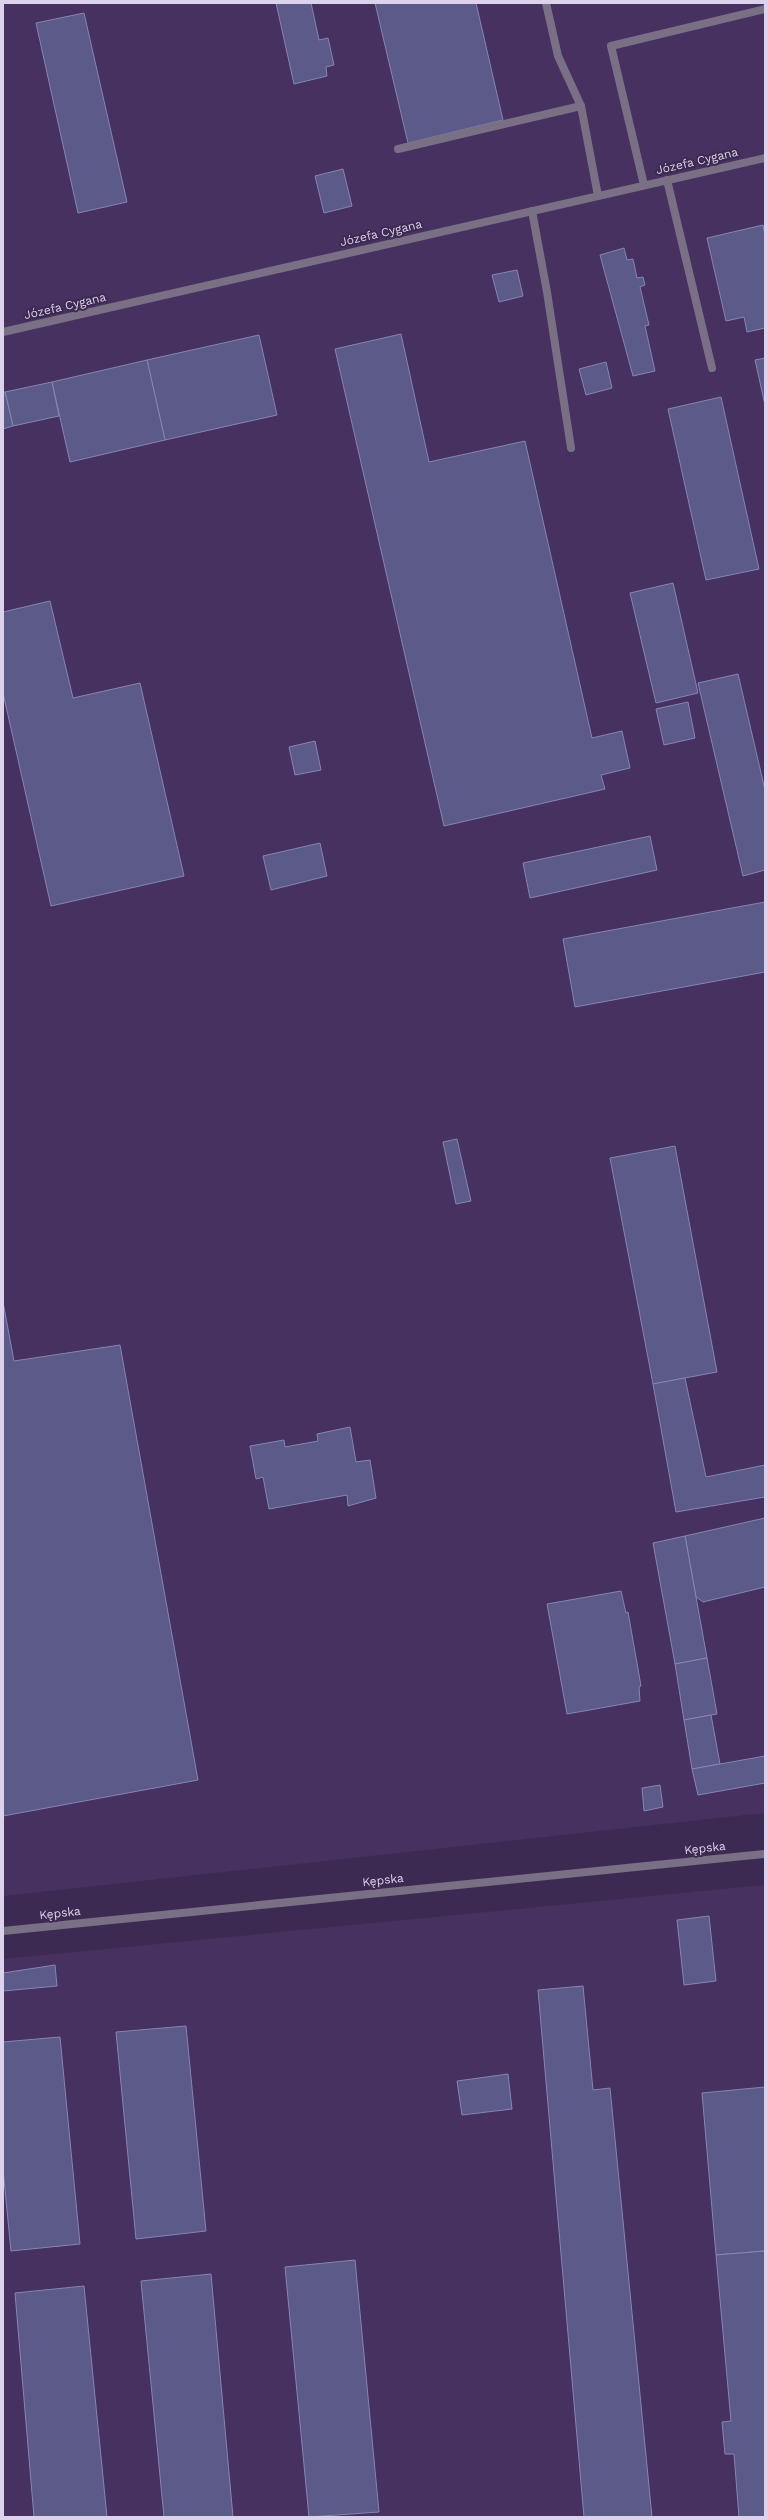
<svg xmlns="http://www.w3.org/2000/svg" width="768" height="2520" viewBox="0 0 768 2520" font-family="'Work Sans',sans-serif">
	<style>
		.built { fill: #473160 }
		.building { fill: #5b5a88; stroke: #8585b6 }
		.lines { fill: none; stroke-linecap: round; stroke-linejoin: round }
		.service { stroke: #797085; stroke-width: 8 }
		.minor { stroke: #797085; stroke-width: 8 }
		.tertiary { stroke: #797085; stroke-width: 8 }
		.labels { text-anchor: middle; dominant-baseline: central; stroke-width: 4; stroke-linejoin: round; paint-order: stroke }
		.street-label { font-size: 12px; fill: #dcd2eb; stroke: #3d2a52 }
	</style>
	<rect width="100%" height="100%" fill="#3d2a52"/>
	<!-- built -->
	<g class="built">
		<polygon points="3,3 765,3 765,1813 3,1896"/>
		<polygon points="765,1885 765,2517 3,2517 3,1959"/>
	</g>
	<!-- building -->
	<g class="building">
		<polygon points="276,3 311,3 319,40 328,38 334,65 326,67 327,76 294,84"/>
		<polygon points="375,3 476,3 503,120 408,143"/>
		<polygon points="84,13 127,202 78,213 36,23"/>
		<polygon points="343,169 352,206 324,213 315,176"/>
		<polygon points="763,225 765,235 765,328 747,332 744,317 726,321 707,238"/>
		<polygon points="624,248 627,260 633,259 637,278 643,277 645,285 640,287 649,325 645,326 655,371 633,376 600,255"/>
		<polygon points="517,270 523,296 499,302 492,275"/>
		<polygon points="401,334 429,462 525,441 592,738 622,731 630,768 601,775 605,789 444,826 335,349"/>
		<polygon points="259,335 277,415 165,440 147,360"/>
		<polygon points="765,358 765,405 755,360"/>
		<polygon points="147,360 165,440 70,462 52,382"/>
		<polygon points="606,362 612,388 586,395 579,369"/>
		<polygon points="52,382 59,416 13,426 5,392"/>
		<polygon points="3,392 5,392 13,426 3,429"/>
		<polygon points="721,397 759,569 706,580 668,409"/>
		<polygon points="673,583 698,693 656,703 630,593"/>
		<polygon points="50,601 73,698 140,683 184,876 51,906 3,693 3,612"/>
		<polygon points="738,674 765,790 765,870 743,876 698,683"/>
		<polygon points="688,702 695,738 664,745 656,709"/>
		<polygon points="315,741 321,770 295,775 289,747"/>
		<polygon points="650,836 657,870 530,898 523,863"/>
		<polygon points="320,843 327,876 271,890 263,856"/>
		<polygon points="765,902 765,972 575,1007 563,939"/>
		<polygon points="457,1139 471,1201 456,1204 443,1142"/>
		<polygon points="675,1146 717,1372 653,1384 610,1158"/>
		<polygon points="3,1302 14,1361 120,1345 198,1780 3,1816"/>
		<polygon points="685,1378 706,1477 765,1465 765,1497 676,1512 653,1384"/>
		<polygon points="350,1427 356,1462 370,1460 376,1498 348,1506 347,1495 269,1509 263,1477 256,1479 250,1446 284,1440 285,1447 318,1441 317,1434"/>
		<polygon points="765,1518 765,1587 703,1602 696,1597 685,1536"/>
		<polygon points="685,1536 707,1658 675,1664 653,1543"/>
		<polygon points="621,1591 626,1613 628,1612 641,1686 639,1687 640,1701 567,1714 547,1604"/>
		<polygon points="707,1658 717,1714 684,1720 675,1664"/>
		<polygon points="711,1715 720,1764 692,1769 684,1720"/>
		<polygon points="765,1756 765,1783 698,1795 692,1769"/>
		<polygon points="660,1785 663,1807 644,1811 642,1788"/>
		<polygon points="709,1916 716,1981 684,1985 677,1920"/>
		<polygon points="55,1965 57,1986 3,1991 3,1973"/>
		<polygon points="583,1986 593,2090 610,2088 652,2517 584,2517 538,1990"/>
		<polygon points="186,2026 206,2231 136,2239 116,2032"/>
		<polygon points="60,2037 80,2244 11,2251 3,2169 3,2042"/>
		<polygon points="508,2074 512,2109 462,2115 457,2081"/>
		<polygon points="765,2087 765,2251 716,2255 702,2093"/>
		<polygon points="765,2251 765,2517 739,2517 734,2454 725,2454 722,2422 731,2421 716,2255"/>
		<polygon points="355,2260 379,2512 309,2517 285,2267"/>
		<polygon points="211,2274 233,2517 164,2517 141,2281"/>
		<polygon points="84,2286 107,2517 34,2517 15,2293"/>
	</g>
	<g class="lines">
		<!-- service -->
		<g class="service">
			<polyline points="546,3 558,56 581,106"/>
			<polyline points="398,149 581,106 598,196"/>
			<polyline points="667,180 712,368"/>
			<polyline points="644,185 611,46 765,9"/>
			<polyline points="532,211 547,292 571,448"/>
		</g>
		<!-- minor -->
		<polyline class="minor" points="3,332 765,158"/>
		<!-- tertiary -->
		<polyline class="tertiary" points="3,1931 765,1854"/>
	</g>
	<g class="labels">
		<!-- street labels -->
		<g class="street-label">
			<text transform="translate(697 161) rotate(-13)">Józefa Cygana</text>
			<text transform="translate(381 233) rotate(-13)">Józefa Cygana</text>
			<text transform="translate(65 306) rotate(-13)">Józefa Cygana</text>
			<text transform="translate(705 1848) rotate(-6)">Kępska</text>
			<text transform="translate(383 1880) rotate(-6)">Kępska</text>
			<text transform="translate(60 1913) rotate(-6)">Kępska</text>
		</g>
	</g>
	<!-- border -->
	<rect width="768" height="2520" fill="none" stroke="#dcd2eb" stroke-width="8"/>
</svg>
